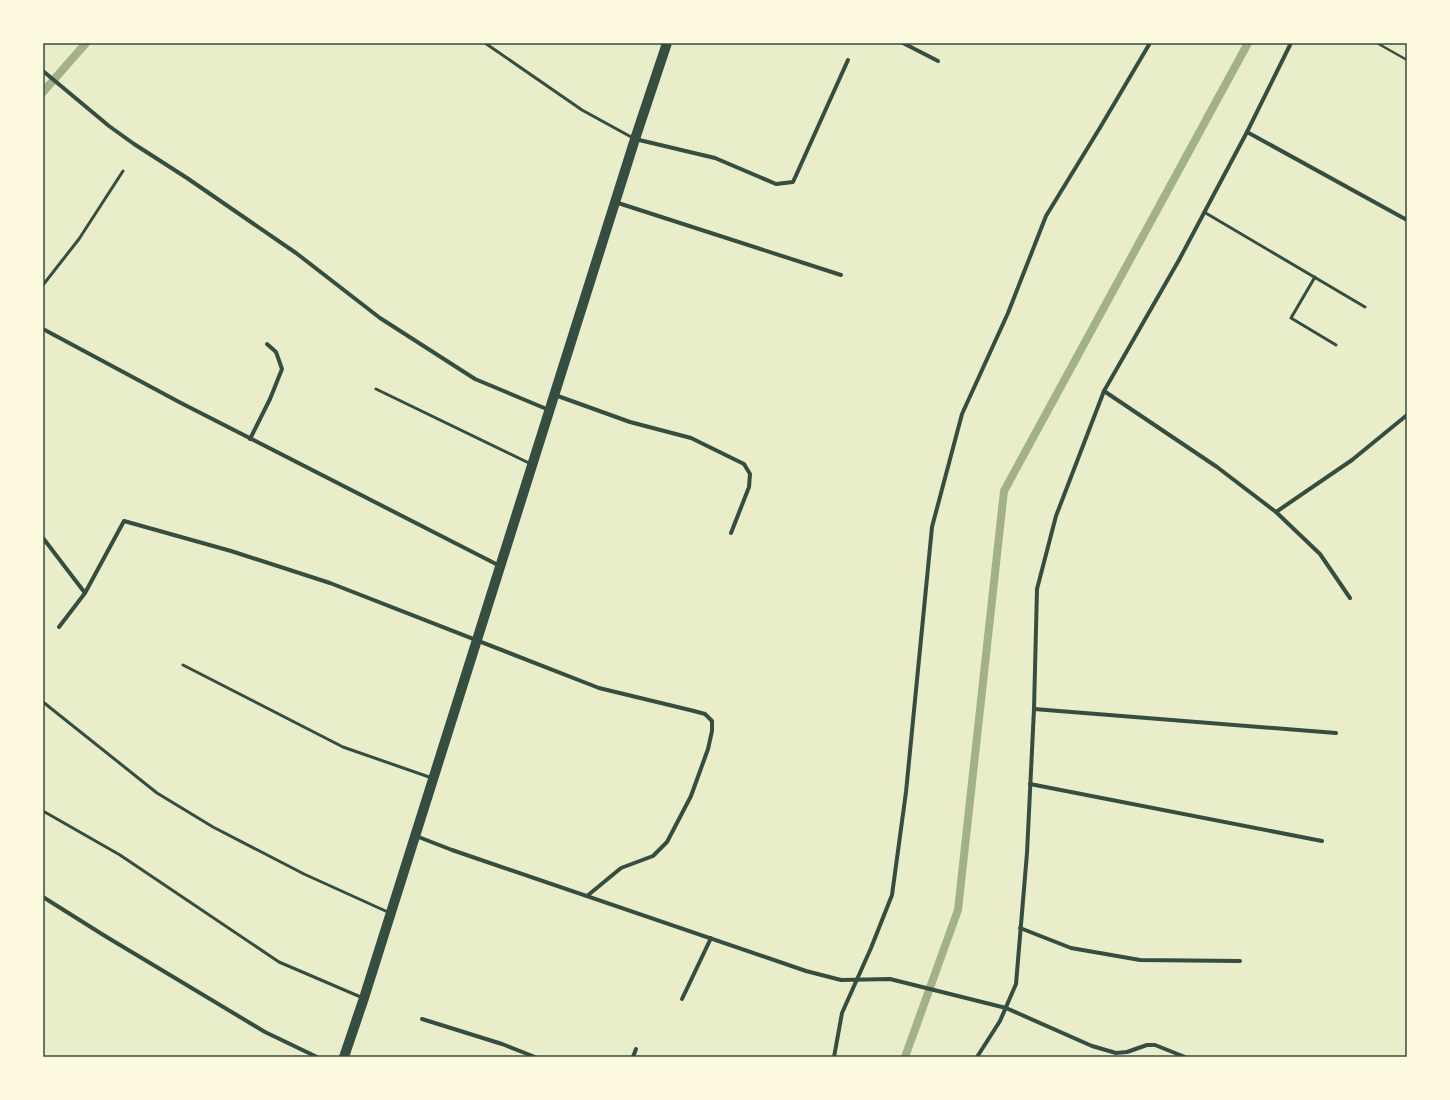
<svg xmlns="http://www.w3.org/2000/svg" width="1450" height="1100" viewBox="0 0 1450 1100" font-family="'IBM Plex Sans',sans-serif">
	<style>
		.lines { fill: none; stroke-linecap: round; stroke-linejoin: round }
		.stream { stroke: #a3b18a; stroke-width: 8 }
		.path { stroke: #344e41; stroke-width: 2.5 }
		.service { stroke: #344e41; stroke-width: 3 }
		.minor { stroke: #344e41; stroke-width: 4 }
		.primary { stroke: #344e41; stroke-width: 10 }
		.neatline { fill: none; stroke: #344e41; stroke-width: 1.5 }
	</style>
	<rect width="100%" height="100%" fill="#e9edc9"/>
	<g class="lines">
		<!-- stream -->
		<g class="stream">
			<polyline points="43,92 86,43"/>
			<polyline points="905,1057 958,910 1004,491 1248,43"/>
		</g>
		<!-- path -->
		<polyline class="path" points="1377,43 1407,60"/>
		<!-- service -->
		<g class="service">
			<polyline points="485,43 582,110 633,138"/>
			<polyline points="1204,212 1365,307"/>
			<polyline points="1315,277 1291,318 1336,345"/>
			<polyline points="43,285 79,239 123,171"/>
			<polyline points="376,389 531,464"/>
			<polyline points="183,665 343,747 432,778"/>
			<polyline points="43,702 157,793 213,827 304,874 390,913"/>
			<polyline points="43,811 120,855 279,962 363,998"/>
		</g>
		<!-- minor -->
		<g class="minor">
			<polyline points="903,43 938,61"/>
			<polyline points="43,71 109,126 134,144 187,178 296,253 380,318 475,379 549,410"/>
			<polyline points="1247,132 1407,220"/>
			<polyline points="635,139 715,158 776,184 793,182 848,60"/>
			<polyline points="615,202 841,275"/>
			<polyline points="43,329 181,403 500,566"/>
			<polyline points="1104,391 1217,467 1276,512 1320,554 1350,598"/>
			<polyline points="555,395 630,422 691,438 744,464 750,474 749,487 731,533"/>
			<polyline points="250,439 270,399 282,369 276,352 267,344"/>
			<polyline points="1276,512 1352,460 1407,415"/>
			<polyline points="43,538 85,593"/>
			<polyline points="59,627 85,593 124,521 231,551 330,583 599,688 694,711 705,714 712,721 712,731 708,749 691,796 667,842 653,856 621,868 587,896"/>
			<polyline points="1034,709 1336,733"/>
			<polyline points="1030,784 1322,841"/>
			<polyline points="416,836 452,850 806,971 841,980 890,979 1006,1008 1092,1046 1116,1053 1127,1052 1147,1045 1155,1045 1185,1057"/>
			<polyline points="43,897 105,936 265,1032 317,1057"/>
			<polyline points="1020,928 1071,948 1140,960 1240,961"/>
			<polyline points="682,999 711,938"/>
			<polyline points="422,1019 502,1044 535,1057"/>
			<polyline points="633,1057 636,1049"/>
			<polyline points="834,1057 842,1013 871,948 892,895 906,792 932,527 962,414 1008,313 1046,216 1101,126 1150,43"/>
			<polyline points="977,1057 1000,1021 1016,984 1027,853 1034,709 1037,589 1056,516 1104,391 1179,260 1247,132 1291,43"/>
		</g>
		<!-- primary -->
		<polyline class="primary" points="344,1057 364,998 635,139 667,43"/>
	</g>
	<!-- border -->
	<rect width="1450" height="1100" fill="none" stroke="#fefae0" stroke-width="88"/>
	<rect x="44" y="44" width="1362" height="1012" class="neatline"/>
</svg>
